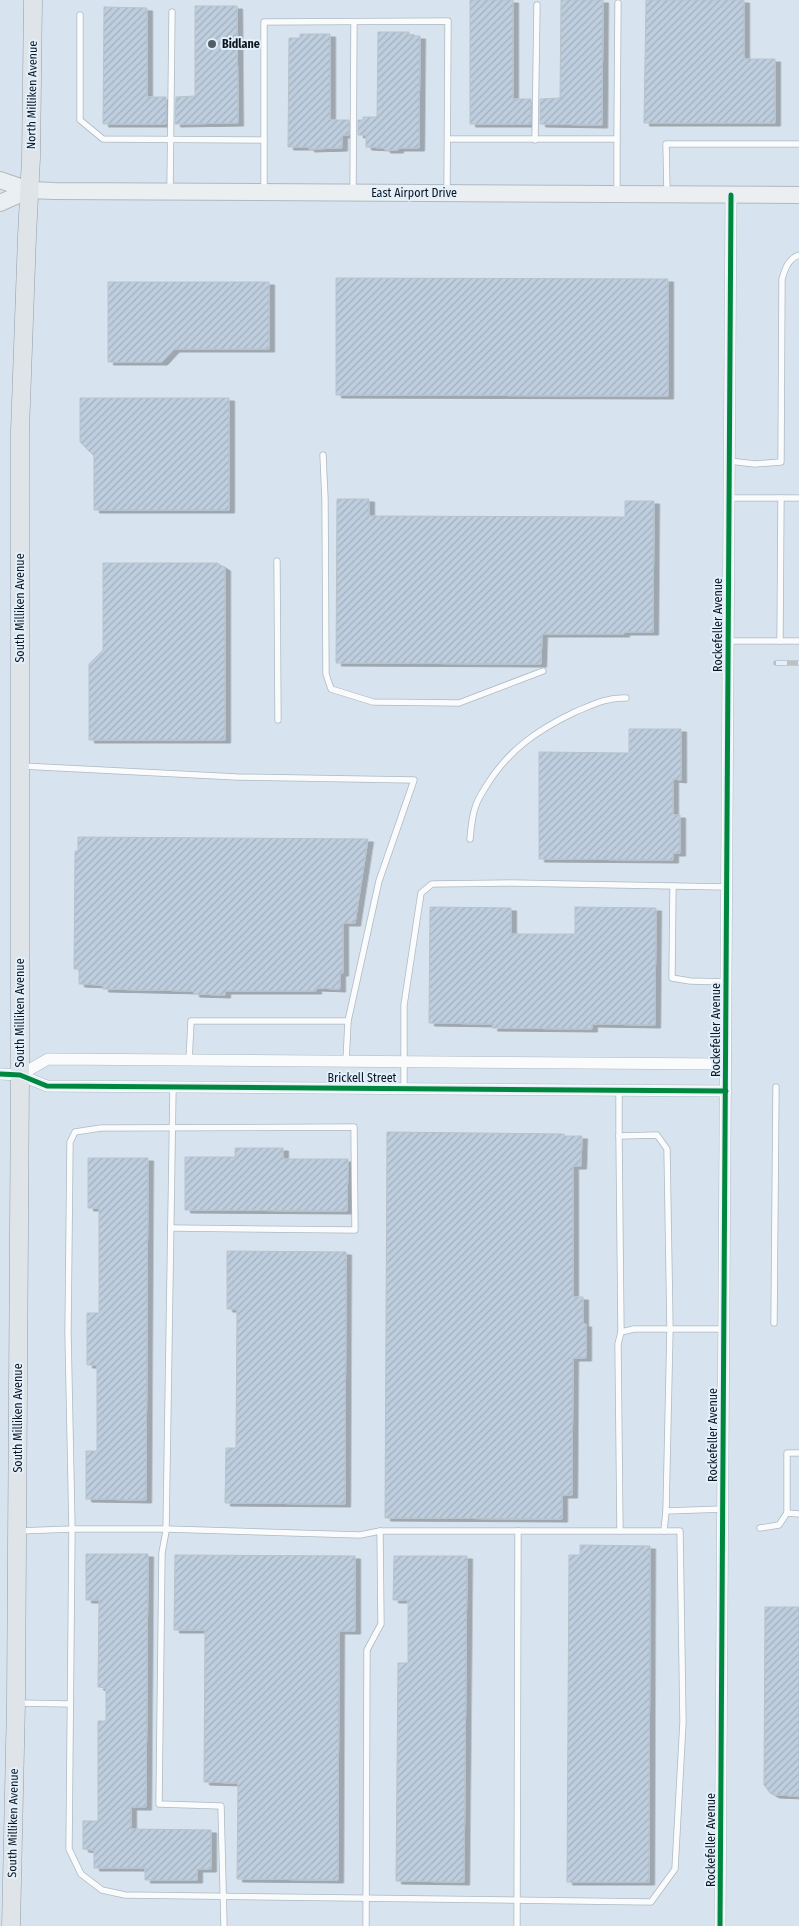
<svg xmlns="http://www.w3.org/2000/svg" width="799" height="1926" viewBox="0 0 799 1926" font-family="'Fira Sans Condensed',sans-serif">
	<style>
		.building { fill: url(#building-hatch); stroke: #b8c2cb; filter: url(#shadow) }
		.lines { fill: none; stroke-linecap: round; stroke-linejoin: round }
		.lane-casing { stroke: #afb9c1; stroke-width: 7 }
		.street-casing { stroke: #afb9c1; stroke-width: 12 }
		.secondary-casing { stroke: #afb9c1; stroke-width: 18 }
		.primary-casing { stroke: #919ea9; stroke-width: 19 }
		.lane { stroke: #f9fbfc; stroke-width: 5.5 }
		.street { stroke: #f9fbfc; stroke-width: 11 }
		.secondary { stroke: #ebeff2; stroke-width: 16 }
		.primary { stroke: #dfe4e9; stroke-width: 18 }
		.rail-casing { stroke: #bec1c4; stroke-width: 5.5 }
		.rail { stroke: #e2effc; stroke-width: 4; stroke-dasharray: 11; stroke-linecap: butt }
		.cycleway-casing { stroke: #e2effc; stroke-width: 8 }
		.cycleway { stroke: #00873e; stroke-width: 5 }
		.poi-dot { fill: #545e66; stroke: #e2effc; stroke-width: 2 }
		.labels { text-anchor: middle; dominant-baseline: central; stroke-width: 4; stroke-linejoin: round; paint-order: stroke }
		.poi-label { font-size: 12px; font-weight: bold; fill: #0e161d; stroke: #e2effc; text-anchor: start }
		.street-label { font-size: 12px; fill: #0e161d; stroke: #e2effc }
	</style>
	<defs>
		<pattern id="building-hatch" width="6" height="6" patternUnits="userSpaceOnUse" patternTransform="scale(1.25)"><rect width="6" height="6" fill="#becede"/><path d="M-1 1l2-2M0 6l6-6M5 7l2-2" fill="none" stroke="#a2b0be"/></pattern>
		<filter id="shadow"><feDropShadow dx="5.5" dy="3" stdDeviation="0" flood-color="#0004"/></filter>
	</defs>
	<rect width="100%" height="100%" fill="#d7e3ee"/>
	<!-- building -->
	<g class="building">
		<polygon points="470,0 513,0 513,99 531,99 531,124 470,124"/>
		<polygon points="561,0 603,0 602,125 540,124 540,99 560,98"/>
		<polygon points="646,0 744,0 744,59 775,59 775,123 644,123"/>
		<polygon points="195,6 237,6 238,123 175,124 176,97 195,96"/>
		<polygon points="104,7 147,8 147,97 166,97 166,124 103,124"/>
		<polygon points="378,32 409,32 409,36 420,36 419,148 398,148 398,150 385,150 385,148 366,147 366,135 358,135 358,120 363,120 363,117 377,117"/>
		<polygon points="300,34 330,34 330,120 349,120 349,135 342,135 342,148 309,149 309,147 288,147 289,38 300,38"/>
		<polygon points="336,278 668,279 668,396 336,395"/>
		<polygon points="108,282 269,282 269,349 174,349 162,362 108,362"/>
		<polygon points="80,398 229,398 229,510 94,510 94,456 80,442"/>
		<polygon points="337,499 369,499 369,516 625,517 625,501 654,501 653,632 624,632 624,634 542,634 541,664 336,663"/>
		<polygon points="103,563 217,563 225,568 225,740 89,740 89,664 103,650"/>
		<polygon points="629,729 681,729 681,780 673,779 673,815 680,815 680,853 673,853 673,860 539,859 539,752 629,753"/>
		<polygon points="78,837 368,839 355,923 343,923 343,973 340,973 340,989 316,988 316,991 225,991 225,995 194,994 194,991 103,989 103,985 79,984 79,969 74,969 75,851 78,851"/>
		<polygon points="430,907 511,908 511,934 575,934 575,907 656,908 655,1025 592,1024 592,1029 492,1028 493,1024 429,1023"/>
		<polygon points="387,1132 564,1134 564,1136 582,1136 581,1166 573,1166 573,1297 583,1297 583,1324 586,1324 586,1358 573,1358 572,1495 562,1495 562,1519 385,1518"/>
		<polygon points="235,1148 283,1148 283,1159 348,1159 347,1211 185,1210 185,1157 235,1157"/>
		<polygon points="88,1158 148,1158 146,1500 86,1499 86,1451 97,1451 97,1365 87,1365 87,1313 99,1313 99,1208 88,1208"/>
		<polygon points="227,1251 346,1252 345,1504 225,1503 226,1448 236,1448 237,1309 227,1309"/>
		<polygon points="580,1545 650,1546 649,1882 567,1882 569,1555 580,1555"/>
		<polygon points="86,1554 148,1554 146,1807 131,1807 131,1829 211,1830 211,1869 197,1869 197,1880 145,1880 145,1868 94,1868 94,1850 83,1849 83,1821 98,1821 98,1721 106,1721 106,1688 98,1687 99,1600 86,1600"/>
		<polygon points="175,1555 355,1556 355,1631 339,1631 338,1880 237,1879 238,1783 204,1782 205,1630 174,1630"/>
		<polygon points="394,1556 467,1556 464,1882 396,1881 398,1663 408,1663 408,1600 393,1600"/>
		<polygon points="765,1607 799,1607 799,1796 774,1795 770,1793 764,1785"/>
	</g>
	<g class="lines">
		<defs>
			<g id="lane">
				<polyline points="80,15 80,120 103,139 264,140"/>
				<polyline points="448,139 617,139 618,3"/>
				<polyline points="535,140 537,5"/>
				<polyline points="170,190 172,12"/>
				<polyline points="264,190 264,22 448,21 447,191"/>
				<polyline points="353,192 354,22"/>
				<polyline points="617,192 617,139"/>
				<polyline points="667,192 666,144 799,144"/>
				<polyline points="323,455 325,499 326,674 331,689 373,702 459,703 543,671"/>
				<path d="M729,461L755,464L781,462L782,279C785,269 788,259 799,255"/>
				<polyline points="729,498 799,498"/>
				<polyline points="277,561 278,720"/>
				<polyline points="728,641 799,641"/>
				<polyline points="780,641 781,498"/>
				<polyline points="22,766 237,777 414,780 379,881 348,1021"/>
				<path d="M470,839C471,827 472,815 476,805C478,799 482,793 485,788C507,751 537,730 575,712C592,705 607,697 626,698"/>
				<polyline points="673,886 672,978 690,981 726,982"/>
				<polyline points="189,1061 191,1021 348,1021 346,1062"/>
				<polyline points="173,1088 166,1531 162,1553 159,1804 221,1806 224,1926"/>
				<polyline points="404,1088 404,1005 421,893 432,884 513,883 727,887"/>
				<polyline points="619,1090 619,1136 657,1135 667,1149 670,1329 634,1329 621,1332 618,1344 620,1531"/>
				<polyline points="619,1136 621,1332"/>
				<polyline points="774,1323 776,1087"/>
				<polyline points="723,1509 666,1511 670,1329 724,1329"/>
				<polyline points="787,1513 787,1453 799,1453"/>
				<polyline points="760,1528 779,1525 787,1513 799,1514"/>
				<polygon points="72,1529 166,1529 360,1535 380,1531 680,1531 683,1722 675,1869 651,1902 125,1895 102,1890 81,1874 69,1849"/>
				<polyline points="19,1531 72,1529 68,1333 70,1142 75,1132 101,1128 354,1127 355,1230 171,1228"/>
				<polyline points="664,1531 666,1511"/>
				<polyline points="18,1703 70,1704"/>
				<polyline points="366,1926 367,1650 381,1624 380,1531"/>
				<polyline points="517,1926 518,1531"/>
			</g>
			<g id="street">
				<polyline points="0,1074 20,1075 47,1086 726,1091"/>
				<polyline points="20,1075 48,1059 726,1064"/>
				<polyline points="720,1926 731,195"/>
			</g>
			<g id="secondary">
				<polyline points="0,180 29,190 54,191 799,195"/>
				<polyline points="0,203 29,190"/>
			</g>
			<polyline id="primary" points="11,1926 16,1703 20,1075 20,431 27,236 31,158 33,0"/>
		</defs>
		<!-- lane casing -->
		<use href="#lane" class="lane-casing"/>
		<!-- street casing -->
		<use href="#street" class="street-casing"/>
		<!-- secondary casing -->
		<use href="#secondary" class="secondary-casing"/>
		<!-- primary casing -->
		<use href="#primary" class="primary-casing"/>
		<!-- lane -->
		<use href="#lane" class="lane"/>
		<!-- street -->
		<use href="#street" class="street"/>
		<!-- secondary -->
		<use href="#secondary" class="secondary"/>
		<!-- primary -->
		<use href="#primary" class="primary"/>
		<defs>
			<polyline id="rail" points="776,663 799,663"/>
		</defs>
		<!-- rail casing -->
		<use href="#rail" class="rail-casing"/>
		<!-- rail -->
		<use href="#rail" class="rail"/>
		<defs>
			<g id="cycleway">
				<polyline points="0,1074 20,1075 47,1086 726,1091"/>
				<polyline points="720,1926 731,195"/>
			</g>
		</defs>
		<!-- cycleway casing -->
		<use href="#cycleway" class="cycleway-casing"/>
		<!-- cycleway -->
		<use href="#cycleway" class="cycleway"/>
	</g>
	<!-- markers -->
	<circle class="poi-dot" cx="212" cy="44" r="5"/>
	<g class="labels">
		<!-- poi labels -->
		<g class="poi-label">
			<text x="222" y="44">Bidlane</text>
		</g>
		<!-- street labels -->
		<g class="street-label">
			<text transform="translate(32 95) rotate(-89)">North Milliken Avenue</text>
			<text x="414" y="193">East Airport Drive</text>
			<text transform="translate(20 608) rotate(-90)">South Milliken Avenue</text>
			<text transform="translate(718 625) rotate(-90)">Rockefeller Avenue</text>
			<text transform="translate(20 1013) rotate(-90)">South Milliken Avenue</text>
			<text transform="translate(716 1030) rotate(-90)">Rockefeller Avenue</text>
			<text x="362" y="1078">Brickell Street</text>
			<text transform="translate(18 1418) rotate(-90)">South Milliken Avenue</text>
			<text transform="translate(713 1435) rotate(-90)">Rockefeller Avenue</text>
			<text transform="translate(13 1823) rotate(-89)">South Milliken Avenue</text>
			<text transform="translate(711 1840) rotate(-90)">Rockefeller Avenue</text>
		</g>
	</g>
</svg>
